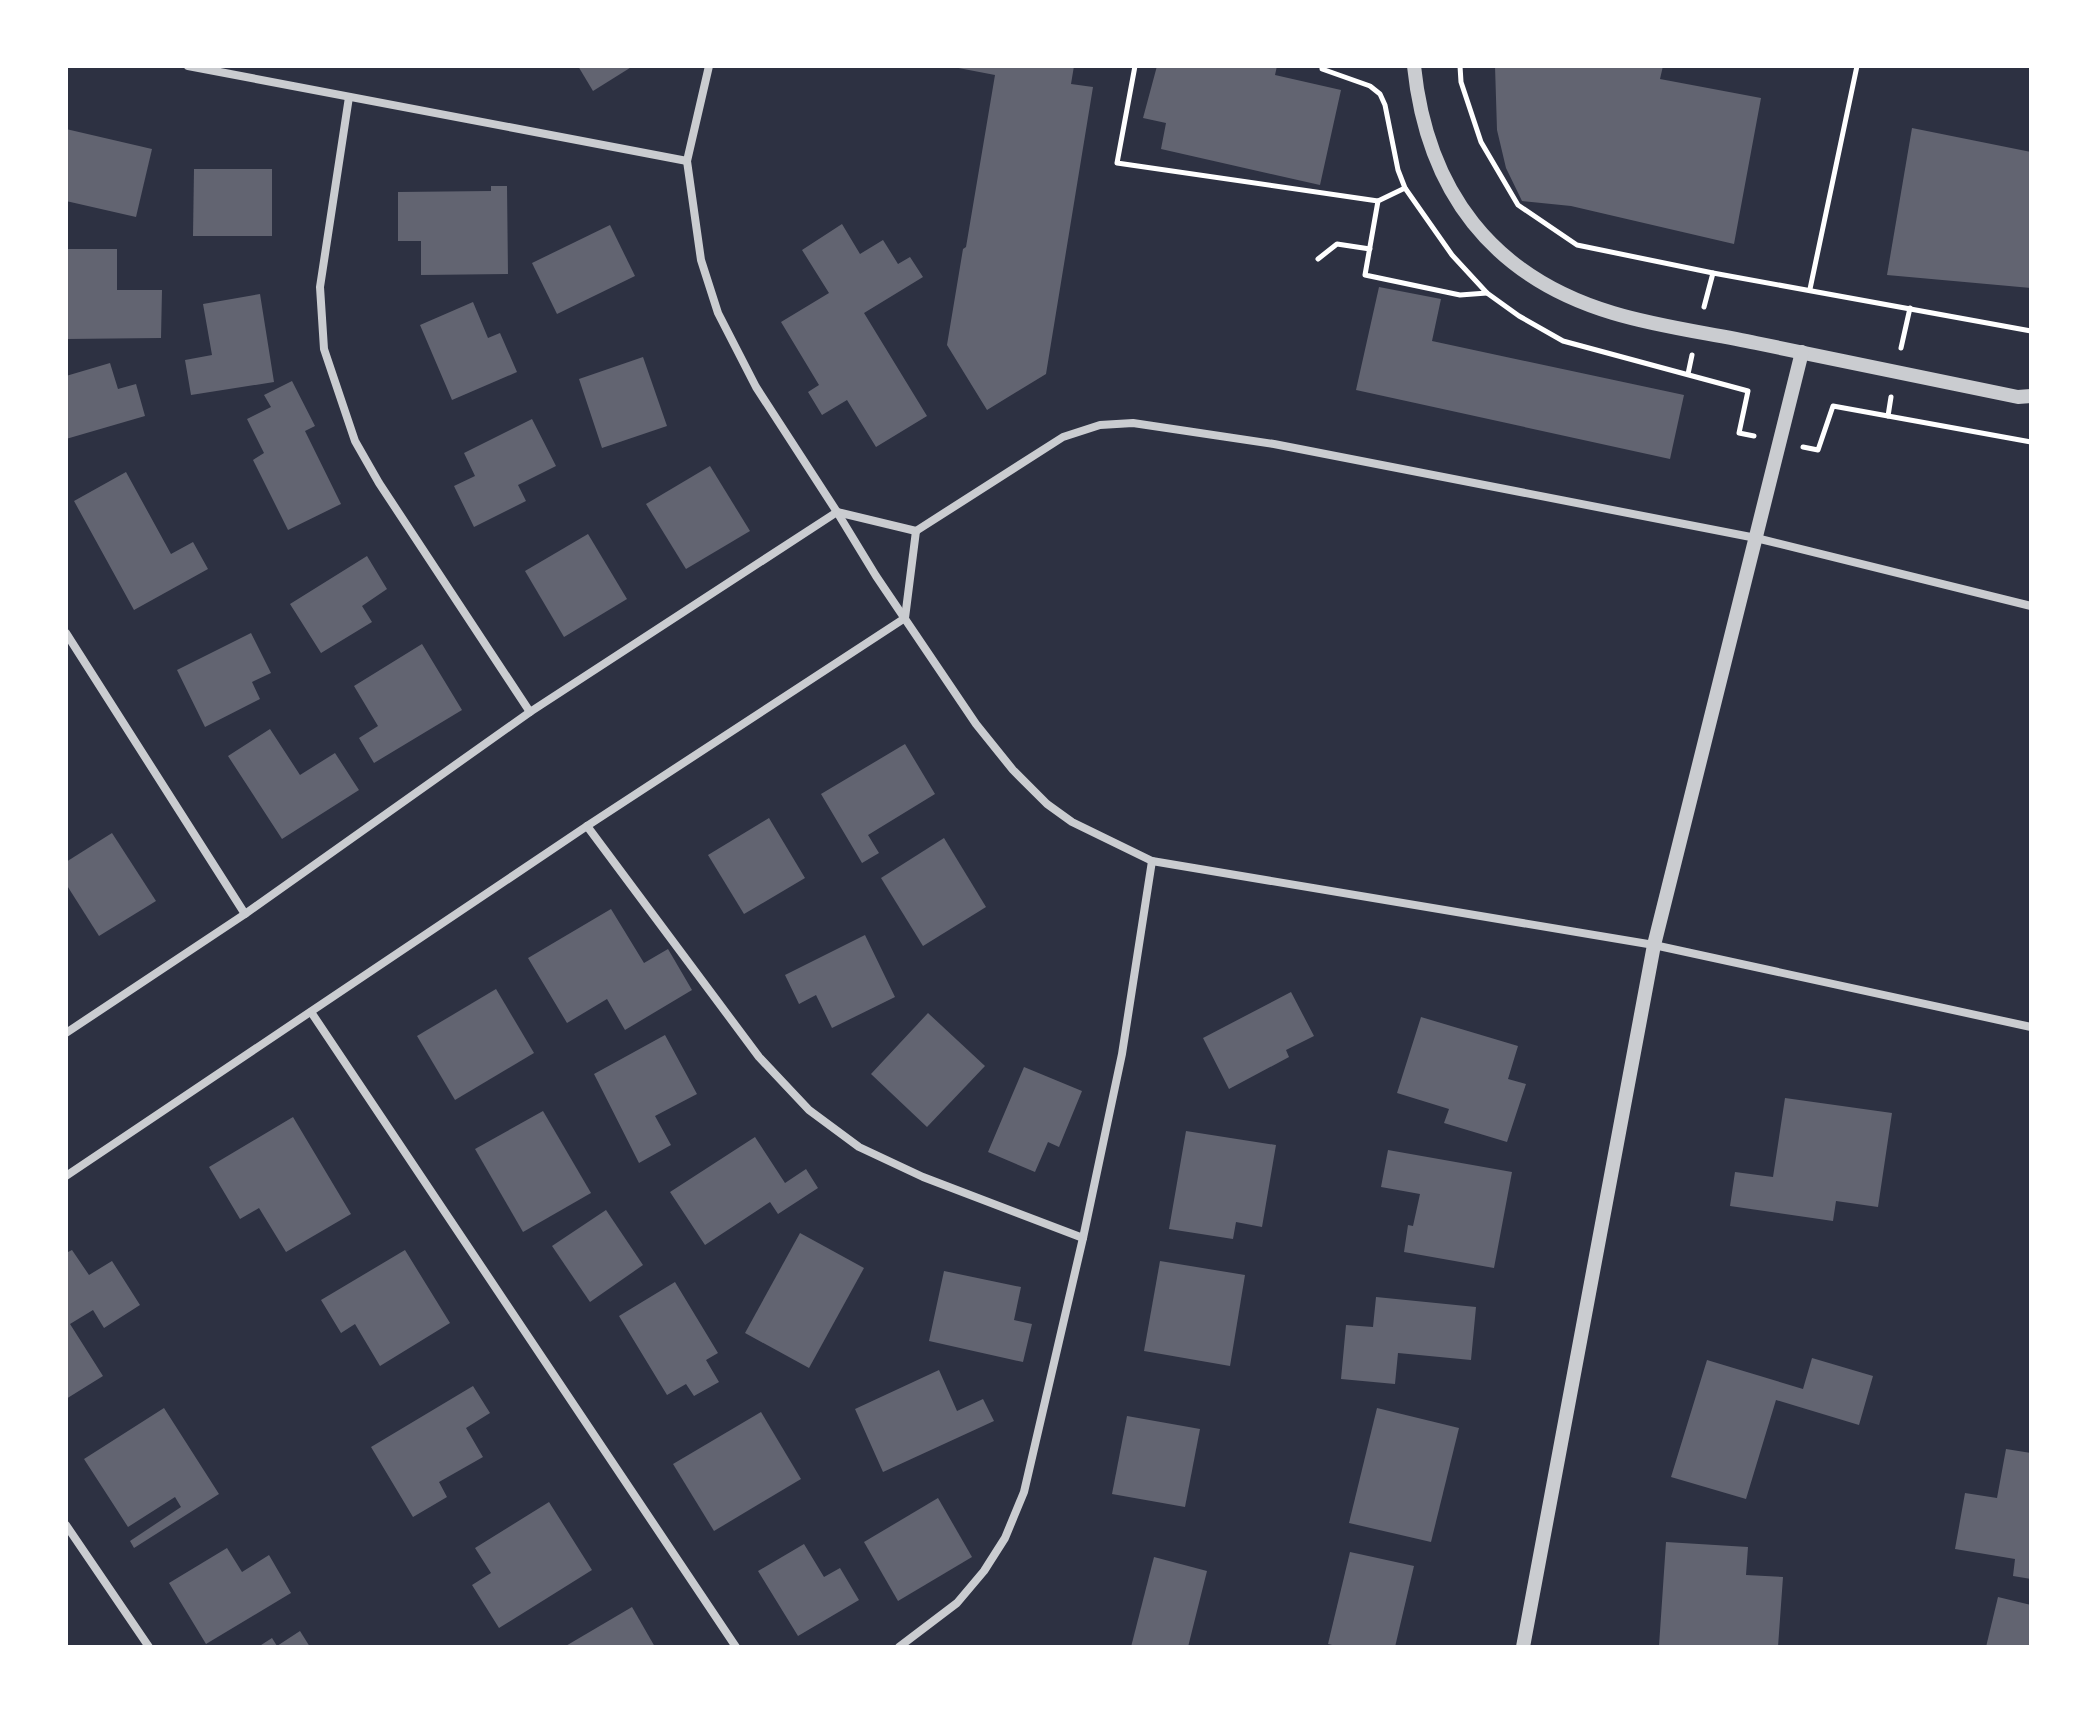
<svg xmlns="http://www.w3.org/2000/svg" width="2097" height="1713" viewBox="0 0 2097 1713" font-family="Spectral,serif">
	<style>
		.building { fill: #626471 }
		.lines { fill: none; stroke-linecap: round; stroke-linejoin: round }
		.path { stroke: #fff; stroke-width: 5 }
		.minor { stroke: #caccd0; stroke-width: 8 }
		.tertiary { stroke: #caccd0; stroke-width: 14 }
	</style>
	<rect width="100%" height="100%" fill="#2d3142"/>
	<!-- building -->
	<g class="building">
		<polygon points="578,66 633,66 593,91"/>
		<polygon points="948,66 1074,66 1071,84 1093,87 1046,374 987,410 947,345 963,249 966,247 995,75"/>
		<polygon points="1157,66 1277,66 1275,75 1341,90 1320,185 1161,149 1166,123 1143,118"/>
		<polygon points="1495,66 1663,66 1660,79 1761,98 1734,244 1571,206 1522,201 1506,168 1497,130"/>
		<polygon points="1912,128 2031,152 2031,288 1887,275"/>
		<polygon points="66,129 152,149 136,217 66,201"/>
		<polygon points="194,169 272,169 272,236 193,236"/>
		<polygon points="491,186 507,186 508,274 421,275 421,241 398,241 398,192 491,191"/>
		<polygon points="842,224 860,254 883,240 898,264 910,257 923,277 864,313 927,416 876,447 847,400 822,415 808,392 819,385 781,322 829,293 802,250"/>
		<polygon points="610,225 635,276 557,314 532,263"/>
		<polygon points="66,249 117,249 117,290 162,290 161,338 66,339"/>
		<polygon points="1379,287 1441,299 1432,341 1684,395 1670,459 1356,390"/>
		<polygon points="260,294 274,382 191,395 185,360 212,355 203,304"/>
		<polygon points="473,302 488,338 500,333 517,372 452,400 420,325"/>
		<polygon points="643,357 667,426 602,448 579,379"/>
		<polygon points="110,363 118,389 136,384 145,416 66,439 66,376"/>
		<polygon points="292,381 315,426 305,431 341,504 288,530 253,460 264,453 247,419 271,407 264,395"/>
		<polygon points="532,419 556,466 518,485 526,501 474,527 454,486 475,476 464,453"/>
		<polygon points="710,466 750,531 686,569 646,504"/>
		<polygon points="126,472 171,554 193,542 208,569 134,610 74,501"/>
		<polygon points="588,534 627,599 564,637 525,571"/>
		<polygon points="367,556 387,589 362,606 372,622 321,653 290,604"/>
		<polygon points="251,633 271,673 252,682 260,699 205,727 177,670"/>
		<polygon points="422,644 462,710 374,763 359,738 378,726 354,686"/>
		<polygon points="270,729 300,775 335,753 359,790 282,839 228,756"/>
		<polygon points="905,744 935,794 868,835 879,853 862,863 821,794"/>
		<polygon points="769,818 805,878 744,914 708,855"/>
		<polygon points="112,833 156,901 99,936 66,884 66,862"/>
		<polygon points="944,838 986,907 923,946 881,878"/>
		<polygon points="611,909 644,963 668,949 692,990 625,1030 607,999 567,1023 528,958"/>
		<polygon points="865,935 895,997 832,1028 816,995 799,1004 785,975"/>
		<polygon points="496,989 534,1053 455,1100 417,1036"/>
		<polygon points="1291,992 1314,1036 1286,1050 1289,1057 1229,1089 1203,1038"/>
		<polygon points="928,1013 985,1066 927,1127 871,1074"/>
		<polygon points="1421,1017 1518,1046 1508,1079 1526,1084 1507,1142 1444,1123 1449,1109 1397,1093"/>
		<polygon points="665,1035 697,1094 655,1116 671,1145 639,1163 594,1074"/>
		<polygon points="1024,1067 1082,1091 1059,1147 1048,1142 1035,1172 988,1152"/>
		<polygon points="1785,1098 1892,1113 1878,1207 1836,1201 1833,1221 1730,1206 1735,1172 1773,1177"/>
		<polygon points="543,1111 591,1193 523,1232 475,1149"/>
		<polygon points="293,1117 351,1214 286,1252 259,1208 240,1219 209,1167"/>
		<polygon points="1186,1131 1276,1145 1262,1227 1236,1222 1233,1239 1169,1229"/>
		<polygon points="755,1137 785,1183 806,1169 818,1188 778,1214 770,1202 705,1245 670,1192"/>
		<polygon points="1388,1150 1512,1172 1494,1268 1404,1252 1408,1225 1413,1226 1420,1194 1381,1187"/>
		<polygon points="606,1210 643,1265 590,1302 552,1246"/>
		<polygon points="800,1233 864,1268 809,1368 745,1333"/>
		<polygon points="72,1250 89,1275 112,1261 140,1305 104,1328 93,1310 70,1324 103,1376 66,1399 66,1253"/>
		<polygon points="405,1250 450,1323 380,1366 355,1324 341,1333 321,1300"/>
		<polygon points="1160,1261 1245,1275 1230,1366 1144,1351"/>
		<polygon points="944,1271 1021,1287 1014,1320 1032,1324 1023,1362 929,1341"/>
		<polygon points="675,1282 718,1353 706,1360 719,1382 694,1396 686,1384 667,1395 619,1316"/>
		<polygon points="1376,1297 1476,1307 1471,1360 1398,1353 1395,1384 1341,1379 1346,1325 1373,1327"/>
		<polygon points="1812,1358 1873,1376 1859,1425 1776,1400 1746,1499 1671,1477 1707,1360 1803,1389"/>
		<polygon points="939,1370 957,1411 983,1399 994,1421 883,1472 855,1409"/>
		<polygon points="473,1386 490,1413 466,1428 483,1457 439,1482 447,1497 413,1517 371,1447"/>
		<polygon points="164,1408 219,1494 134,1548 130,1541 181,1507 175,1497 128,1527 84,1459"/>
		<polygon points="1377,1408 1459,1428 1431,1542 1349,1523"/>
		<polygon points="761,1412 801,1479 714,1531 673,1464"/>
		<polygon points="1127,1416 1200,1429 1185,1507 1112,1494"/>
		<polygon points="2006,1449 2031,1453 2031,1579 2013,1576 2015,1559 1955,1549 1965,1493 1997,1498"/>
		<polygon points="938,1498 972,1557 898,1601 864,1542"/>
		<polygon points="549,1502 592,1570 499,1628 472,1585 491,1573 475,1548"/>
		<polygon points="1666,1542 1748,1547 1746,1575 1783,1577 1778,1647 1659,1646"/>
		<polygon points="804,1544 824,1577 840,1568 859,1600 798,1636 758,1571"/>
		<polygon points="227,1548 242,1572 269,1555 291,1593 206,1644 169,1583"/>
		<polygon points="1350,1552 1414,1566 1395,1647 1341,1647 1328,1644"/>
		<polygon points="1154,1557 1207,1571 1188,1647 1131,1647"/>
		<polygon points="1998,1597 2031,1605 2031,1647 1986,1647"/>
		<polygon points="632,1607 655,1647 564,1647"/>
		<polygon points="300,1631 310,1647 258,1647 272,1638 277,1646"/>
	</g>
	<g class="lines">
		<!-- path -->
		<g class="path">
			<polyline points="1135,66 1117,163 1378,201"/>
			<polyline points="1322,66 1322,69 1370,86 1380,94 1385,105 1398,170 1405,188 1452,255 1487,293 1519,316 1563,341 1748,391 1739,433 1754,436"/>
			<polyline points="1460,66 1461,82 1481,142 1518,205 1577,245 1713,273 2031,331"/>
			<polyline points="1405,188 1378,201 1365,275 1460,295 1487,293"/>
			<polyline points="1318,259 1337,244 1370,249"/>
			<polyline points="1810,289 1857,66"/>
			<polyline points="1704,307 1713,273"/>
			<polyline points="1901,348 1910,308"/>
			<polyline points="1688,374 1692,355"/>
			<polyline points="1888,416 2031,442"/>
			<polyline points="1803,447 1818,450 1833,406 1888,416 1891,397"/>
		</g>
		<!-- minor -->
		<g class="minor">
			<polyline points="188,66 687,161"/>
			<polyline points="709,66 687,161 701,260 718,313 756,387 837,512 876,576 976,724 1013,770 1047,804 1072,822 1152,861 1654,945 2031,1027"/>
			<polyline points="349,97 320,287 324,349 355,441 379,483 530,712"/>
			<polyline points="916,531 1063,437 1100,425 1133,423 1274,444 1756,538 2031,606"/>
			<polyline points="66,633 245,914"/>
			<polyline points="587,826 759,1057 809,1110 859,1147 923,1177 1083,1238"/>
			<polyline points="311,1012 736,1647"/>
			<polyline points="66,1033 245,914 530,712 837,512 916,531"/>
			<polyline points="66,1176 587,826 905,618 916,531"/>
			<polyline points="66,1525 149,1647"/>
			<polyline points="899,1647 957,1603 984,1571 1005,1538 1024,1492 1083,1238 1122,1054 1152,861"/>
		</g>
		<!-- tertiary -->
		<g class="tertiary">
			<path d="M1414,66C1427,191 1492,277 1613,313C1659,327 1709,333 1756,343C1843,361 1930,379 2018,397L2031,396"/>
			<polyline points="1523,1647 1654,945 1802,352"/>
		</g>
	</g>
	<!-- border -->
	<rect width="2097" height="1713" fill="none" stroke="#ffffff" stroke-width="136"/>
</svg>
